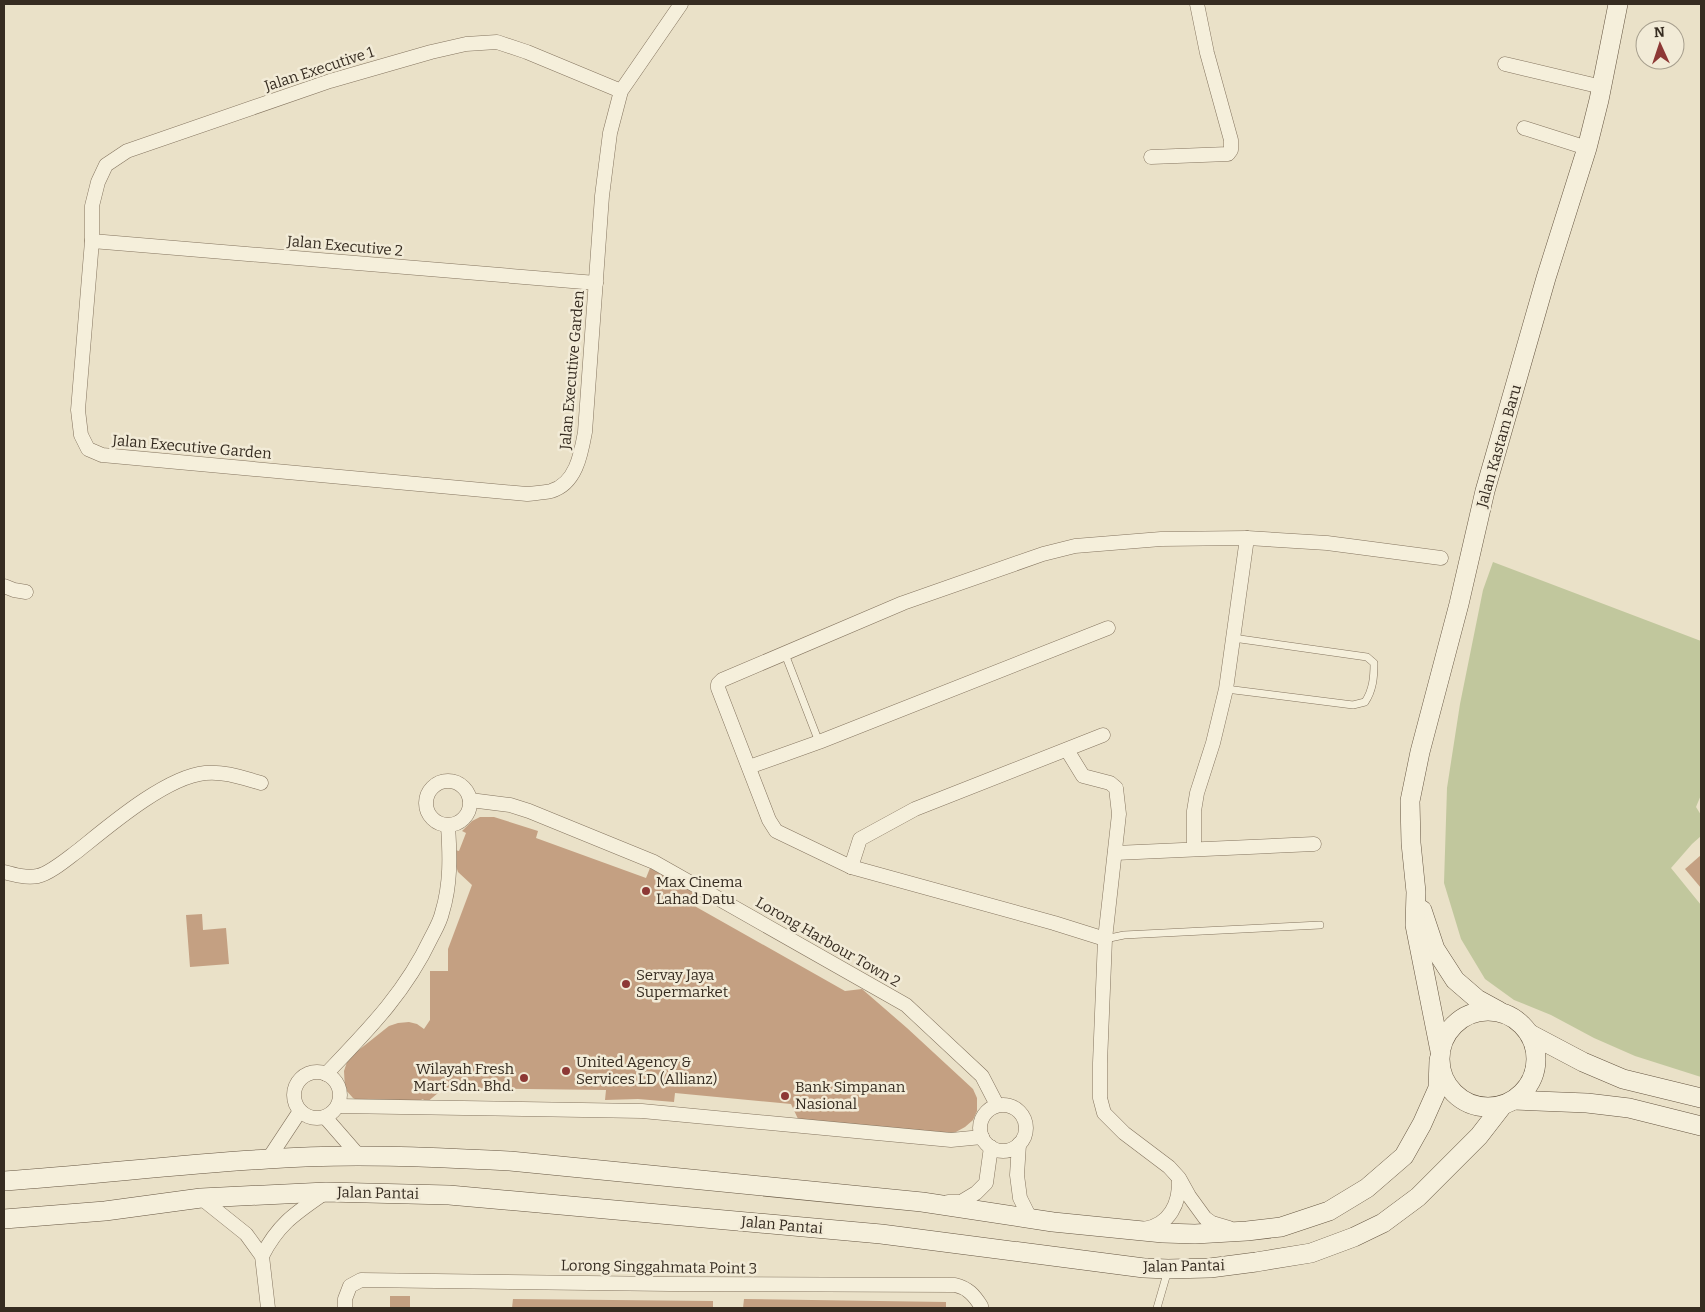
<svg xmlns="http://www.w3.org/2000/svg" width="1705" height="1312" viewBox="0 0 1705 1312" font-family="Bitter,serif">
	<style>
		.green { fill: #c1c79d }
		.building { fill: #c4a082 }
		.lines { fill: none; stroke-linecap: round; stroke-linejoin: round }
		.lane-casing { stroke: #84745f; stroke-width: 8 }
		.street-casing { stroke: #84745f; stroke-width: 15 }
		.secondary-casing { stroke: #665642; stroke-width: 20 }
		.lane { stroke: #f5efdb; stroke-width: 7 }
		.street { stroke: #f5efdb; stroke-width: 14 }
		.secondary { stroke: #f5efdb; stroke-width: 19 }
		.poi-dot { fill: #8d3835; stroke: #f2ebd7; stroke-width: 2 }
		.labels { text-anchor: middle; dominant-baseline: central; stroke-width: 5; stroke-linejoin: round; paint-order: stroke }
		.street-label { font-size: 15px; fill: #362c21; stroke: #f2ebd7 }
		.poi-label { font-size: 15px; fill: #362c21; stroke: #f2ebd7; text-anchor: start }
	</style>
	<rect width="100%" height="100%" fill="#eae1c8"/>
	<!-- green -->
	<polygon class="green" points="1493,562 1701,641 1701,795 1696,807 1701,815 1701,836 1692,844 1671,868 1701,905 1701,1077 1635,1056 1594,1038 1551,1015 1514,1000 1485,979 1461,939 1444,883 1447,788 1460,704 1483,590"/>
	<!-- building -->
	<g class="building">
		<polygon points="480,817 494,817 538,831 536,838 646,878 650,868 696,894 691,904 845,991 862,989 907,1028 973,1089 977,1098 977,1111 973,1120 965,1127 954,1133 799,1121 791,1104 675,1093 674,1102 638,1099 605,1100 606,1090 444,1088 426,1103 423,1099 414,1103 361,1102 353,1098 345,1089 344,1071 347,1062 355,1053 389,1026 398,1023 409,1022 417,1024 424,1029 430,1020 430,971 448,971 448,949 472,885 458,872 456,866 455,850 459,851 466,833 462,831 472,821"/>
		<polygon points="1701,855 1701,888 1685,869"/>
		<polygon points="202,914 203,930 226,928 229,964 190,967 186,915"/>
		<rect x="390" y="1296" width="20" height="12"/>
		<polygon points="513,1299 713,1301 713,1308 512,1308"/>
		<polygon points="744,1299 946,1302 946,1308 743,1308"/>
	</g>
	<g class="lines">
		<defs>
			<g id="lane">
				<polyline points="785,654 819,742"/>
				<path d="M1226,689L1353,705L1365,702C1373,690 1374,677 1374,663L1367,657L1233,638"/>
				<polyline points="1105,939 1124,935 1320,925"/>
				<polyline points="1157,1308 1168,1270"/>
			</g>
			<g id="street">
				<polyline points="1505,64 1602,87"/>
				<path d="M621,91L527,52L497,42L466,44L431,52L330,81L127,151L106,165L98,182L92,206V241L78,410L81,435L88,449L102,455L527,494C534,493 543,493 551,491C576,484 581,454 585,432L602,196L610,133L621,91L681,4"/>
				<polyline points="1524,128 1587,148"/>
				<polyline points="1151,157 1228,154 1231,150 1231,140 1207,53 1197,4"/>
				<polyline points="92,241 596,283"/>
				<polyline points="4,586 14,590 26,592"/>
				<polyline points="1067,750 1083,776 1110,783 1116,788 1119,814 1105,939 1100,1063 1100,1098 1104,1113 1124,1133 1169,1167 1179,1178 1189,1196 1205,1218 1212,1223 1229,1228"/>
				<polyline points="749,767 819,742 1108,628"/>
				<circle cx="448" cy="803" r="22"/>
				<polyline points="470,800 510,805 529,811 654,862 906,1005 982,1076 997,1105"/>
				<polyline points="1194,849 1194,811 1197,793 1213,743 1226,689 1247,538"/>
				<polyline points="1115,853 1314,844"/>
				<polyline points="851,867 860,839 915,809 1103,735"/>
				<path d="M4,872C15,875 26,878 38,876C51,873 68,858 79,850C110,825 166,777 205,773C225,771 243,778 261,783"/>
				<polyline points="1105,939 1054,923 851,867 776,831 769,820 718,688 718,684 722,680 903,603 1043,554 1075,546 1161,539 1247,538 1327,543 1441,558"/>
				<circle cx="317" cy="1095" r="23"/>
				<path d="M326,1074C368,1030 405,993 431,938C435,930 440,922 442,913C451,884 450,855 448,826"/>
				<circle cx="1003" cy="1128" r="23"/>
				<polyline points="338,1106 642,1111 951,1140 982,1137"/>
				<polyline points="325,1117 359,1156"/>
				<polyline points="1019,1144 1017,1175 1020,1198 1029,1216 1039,1218"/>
				<polyline points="269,1158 300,1111"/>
				<polyline points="201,1198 246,1234 262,1256 268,1308"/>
				<polyline points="948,1202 961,1202 976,1193 986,1183 991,1147"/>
				<path d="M1144,1229C1170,1225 1180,1203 1179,1179"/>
				<path d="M262,1256C279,1223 296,1213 326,1192"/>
				<path d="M345,1308V1299L350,1286L361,1280L669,1284L955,1285C968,1288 974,1295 981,1306L980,1308"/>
			</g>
			<g id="secondary">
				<polyline points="1422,910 1435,949 1455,980 1477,999 1499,1011"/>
				<circle cx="1488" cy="1059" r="48"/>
				<polyline points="1530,1034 1583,1062 1623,1079 1701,1098"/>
				<polyline points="1440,1051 1415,925 1416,892 1411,843 1410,801 1420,752 1459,604 1485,491 1546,278 1587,148 1599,100 1618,4"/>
				<polyline points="1514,1100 1587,1103 1629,1108 1701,1126"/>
				<path d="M4,1181C92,1175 180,1164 268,1159C348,1153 430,1157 510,1161L922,1202L1053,1222L1163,1233L1195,1234L1247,1231L1281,1227L1329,1211L1367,1188L1404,1156L1422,1124L1438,1088L1439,1060"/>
				<polyline points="4,1219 105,1211 201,1198 326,1192 449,1195 881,1234 1144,1268 1168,1269 1210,1268 1256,1262 1311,1253 1354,1237 1383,1223 1418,1197 1479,1136 1503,1105"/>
			</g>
		</defs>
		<!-- lane casing -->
		<use href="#lane" class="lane-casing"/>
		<!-- street casing -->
		<use href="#street" class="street-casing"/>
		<!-- secondary casing -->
		<use href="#secondary" class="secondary-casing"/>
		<!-- lane -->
		<use href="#lane" class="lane"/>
		<!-- street -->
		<use href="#street" class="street"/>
		<!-- secondary -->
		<use href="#secondary" class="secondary"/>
	</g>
	<!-- markers -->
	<g class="poi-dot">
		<circle cx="646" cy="891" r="5"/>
		<circle cx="626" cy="984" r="5"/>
		<circle cx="566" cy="1071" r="5"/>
		<circle cx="524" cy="1078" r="5"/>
		<circle cx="785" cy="1096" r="5"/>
	</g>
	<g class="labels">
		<!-- street labels -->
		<g class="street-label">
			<text transform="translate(319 69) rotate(-18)">Jalan Executive 1</text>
			<text transform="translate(345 246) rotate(5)">Jalan Executive 2</text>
			<text transform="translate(572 370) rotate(-85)">Jalan Executive Garden</text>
			<text transform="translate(1499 446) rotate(-74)">Jalan Kastam Baru</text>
			<text transform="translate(192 447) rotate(5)">Jalan Executive Garden</text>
			<text transform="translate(828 942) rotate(30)">Lorong Harbour Town 2</text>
			<text transform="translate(378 1193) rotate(1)">Jalan Pantai</text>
			<text transform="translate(782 1225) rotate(5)">Jalan Pantai</text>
			<text transform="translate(1184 1266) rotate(-1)">Jalan Pantai</text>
			<text transform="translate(659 1267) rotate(1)">Lorong Singgahmata Point 3</text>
		</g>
		<!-- poi labels -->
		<g class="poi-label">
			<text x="656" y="882">Max Cinema<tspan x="656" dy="17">Lahad Datu</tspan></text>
			<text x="636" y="975">Servay Jaya<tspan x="636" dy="17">Supermarket</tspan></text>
			<text x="576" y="1062">United Agency &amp;<tspan x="576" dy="17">Services LD (Allianz)</tspan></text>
			<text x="514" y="1069" text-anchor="end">Wilayah Fresh<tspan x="514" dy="17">Mart Sdn. Bhd.</tspan></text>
			<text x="795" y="1087">Bank Simpanan<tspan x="795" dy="17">Nasional</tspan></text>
		</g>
	</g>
	<!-- border -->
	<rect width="1705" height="1312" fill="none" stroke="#362c21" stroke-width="10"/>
	<!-- north arrow -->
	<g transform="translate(1660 45) rotate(357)"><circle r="24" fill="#f2ebd7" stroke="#a79f8e"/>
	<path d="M0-4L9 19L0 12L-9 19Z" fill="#8d3835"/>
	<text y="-8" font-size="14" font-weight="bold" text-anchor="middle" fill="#362c21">N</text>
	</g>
</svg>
